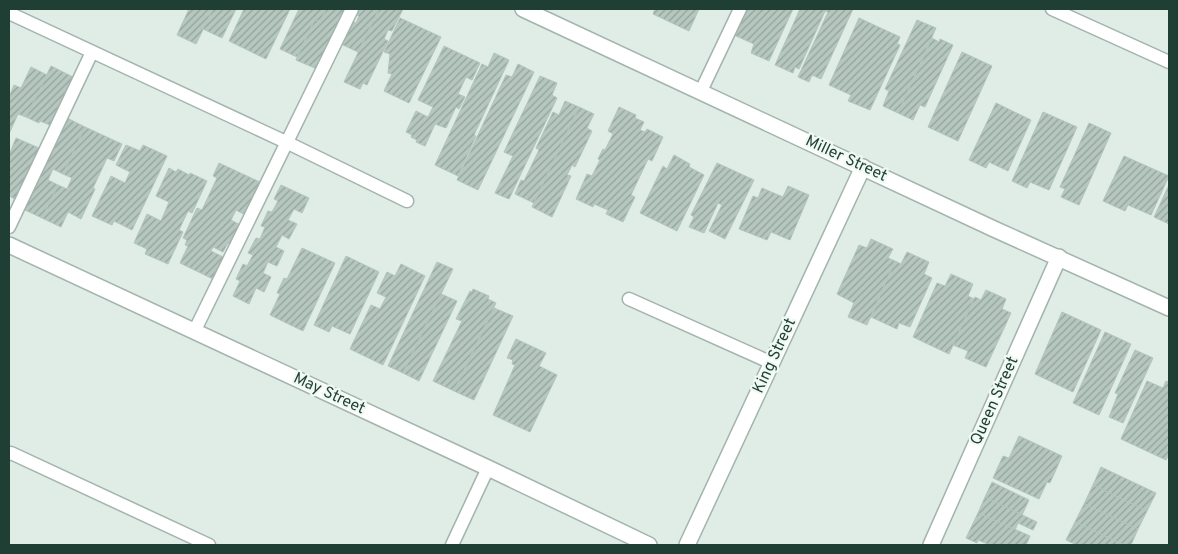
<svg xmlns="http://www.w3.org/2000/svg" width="1178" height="554" viewBox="0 0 1178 554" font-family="Overpass,sans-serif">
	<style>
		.building { fill: url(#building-hatch); stroke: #b1c6bd }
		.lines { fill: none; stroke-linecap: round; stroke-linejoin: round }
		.lane-casing { stroke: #a2b4ad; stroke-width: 15 }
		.street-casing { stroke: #a2b4ad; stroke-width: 18 }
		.lane { stroke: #fff; stroke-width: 12 }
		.street { stroke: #fff; stroke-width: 15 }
		.labels { text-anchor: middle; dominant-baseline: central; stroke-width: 4.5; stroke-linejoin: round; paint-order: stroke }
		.street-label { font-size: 16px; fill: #1f3e34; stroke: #f0f9f4 }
	</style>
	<defs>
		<pattern id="building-hatch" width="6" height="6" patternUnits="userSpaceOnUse" patternTransform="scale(1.25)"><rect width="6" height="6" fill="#b5c7bf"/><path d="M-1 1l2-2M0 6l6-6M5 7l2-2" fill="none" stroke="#93a39c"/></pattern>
	</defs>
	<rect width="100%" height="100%" fill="#e0ece6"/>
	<!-- building -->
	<g class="building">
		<polygon points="189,9 213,9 196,44 177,35"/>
		<polygon points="213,9 236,9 222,38 203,29"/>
		<polygon points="244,9 290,9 266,59 229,41"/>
		<polygon points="299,9 326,9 320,22 315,19 297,57 280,49"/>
		<polygon points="326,9 345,9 317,69 296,60 315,19 320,22"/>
		<polygon points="357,9 379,9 358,52 341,44 352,21 356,23 359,16 355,14"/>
		<polygon points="379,9 403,9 392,31 388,30 384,39 388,41 367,85 363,83 360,89 344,82"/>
		<polygon points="655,9 699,9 689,31 653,14"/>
		<polygon points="746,9 793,9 769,61 751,53 754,44 734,35"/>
		<polygon points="800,9 826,9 799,69 795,67 793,73 775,65"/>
		<polygon points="826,9 853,9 821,79 812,75 809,82 798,77 828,12 825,11"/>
		<polygon points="400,18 441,37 409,103 384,91 392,74 388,73 390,54 384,52"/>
		<polygon points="859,18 900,37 897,44 900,45 870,110 848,101 851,95 829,85"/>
		<polygon points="917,20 936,28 898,113 883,106 889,91 885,89"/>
		<polygon points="932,38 939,42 940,39 953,45 925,107 920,105 913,120 898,113"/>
		<polygon points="444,46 480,63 472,80 466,77 458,94 465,97 459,109 456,107 446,128 435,124 425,146 416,142 417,140 411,137 412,135 406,132 416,111 428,117 433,107 418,100"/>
		<polygon points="962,52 992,66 958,141 928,127"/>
		<polygon points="494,53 509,60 474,135 476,136 458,176 435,165 482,64 488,67"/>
		<polygon points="518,64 534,72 478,190 457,180 506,75 512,77"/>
		<polygon points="51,66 73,77 50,125 40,121 39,123 26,117"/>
		<polygon points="31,67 47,75 26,117 18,114 9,134 9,97 14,85 21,88"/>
		<polygon points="540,76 557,83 552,95 557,98 509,199 495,193 513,156 504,152"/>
		<polygon points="565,101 579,107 534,203 515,194 521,180 524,181 539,150 536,148 553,112 559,115"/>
		<polygon points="996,103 1031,120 1008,171 989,162 986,168 969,160"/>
		<polygon points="579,107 594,114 587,128 592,131 575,167 572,165 567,175 571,176 552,217 532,207"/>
		<polygon points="619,107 636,115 635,118 644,122 640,130 645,132 647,129 663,137 652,161 648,159 631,195 635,197 623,222 606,214 608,210 594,204 593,207 576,199 587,174 592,176 600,160 598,159 603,149 605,150 613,134 608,131"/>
		<polygon points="1043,112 1077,127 1049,190 1030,182 1027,188 1012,181"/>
		<polygon points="67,118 85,127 63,174 53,169 48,180 58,185 42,218 23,209"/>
		<polygon points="1089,123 1111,133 1079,205 1061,197 1065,189 1060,187"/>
		<polygon points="85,127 122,144 114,161 107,158 93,188 95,189 81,219 68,212 61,227 42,218 58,185 67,189 72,178 63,174"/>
		<polygon points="16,138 39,148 15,199 9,196 9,155"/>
		<polygon points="126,145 140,151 143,145 167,156 132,230 114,221 112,225 92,216 111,176 125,183 130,172 116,165"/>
		<polygon points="674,155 690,164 689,167 704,175 677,231 640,213 663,166 667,169"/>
		<polygon points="1124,156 1169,176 1151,215 1128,205 1125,211 1103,201"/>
		<polygon points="219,163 262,183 247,216 236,210 231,220 242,226 233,245 228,243 223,252 213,247 211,251 223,257 213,279 180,263 188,246 185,245 187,240 183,238 197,208 202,210 217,178 213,176"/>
		<polygon points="717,163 754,180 725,239 709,231 722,205 718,203 704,233 689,227 694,217 691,215"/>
		<polygon points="169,168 176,172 178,169 189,175 190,173 207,181 192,213 188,211 179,230 183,232 168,264 145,254 147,249 134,243 147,214 161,221 169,202 156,196"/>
		<polygon points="281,185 309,198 302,213 294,209 288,220 297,224 289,239 282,235 276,247 284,251 277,266 268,262 263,273 271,277 264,292 256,288 249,304 233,296 240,281 236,279 243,264 247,266 253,255 248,253 256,238 260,239 265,227 261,226 268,211 272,212 278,201 274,199"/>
		<polygon points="1169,185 1169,224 1154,217"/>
		<polygon points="788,186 809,195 790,240 771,232 767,240 739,229 753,196 758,198 762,188 783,197"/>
		<polygon points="871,239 893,249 888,258 895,261 867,325 848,317 854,303 837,294 859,245 867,248"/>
		<polygon points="302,248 335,263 303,331 270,315 280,294 277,293 284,278 287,279"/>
		<polygon points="907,252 929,262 924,274 932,278 910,327 899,323 897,329 871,317 895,261 901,264"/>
		<polygon points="346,256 379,272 350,334 332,326 329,332 314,325"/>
		<polygon points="437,262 453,269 403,373 388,366"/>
		<polygon points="401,264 425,276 383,365 350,349 371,305 380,309 386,297 377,293 387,272 395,276"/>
		<polygon points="951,274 973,284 968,296 974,299 949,354 913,337 937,283 945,286"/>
		<polygon points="473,289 489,296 488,299 496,303 454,391 433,381 462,321 456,319 470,291 472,292"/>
		<polygon points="986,290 1006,299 1002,309 1011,313 986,367 965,358 968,351 953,345 975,297 981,300"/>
		<polygon points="441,294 457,301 419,381 403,373"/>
		<polygon points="494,308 513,316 474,400 454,391"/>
		<polygon points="1062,312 1101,330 1073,392 1035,374"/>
		<polygon points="1105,332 1131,344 1099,415 1073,403"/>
		<polygon points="516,339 546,353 539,366 557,375 530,432 493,415 515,365 512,364 513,360 507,358"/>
		<polygon points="1135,350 1153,358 1123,423 1109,417 1118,394 1115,393"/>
		<polygon points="1147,381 1163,388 1166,381 1169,382 1169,454 1166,460 1121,439"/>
		<polygon points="1019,436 1062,456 1050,483 1047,482 1039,499 993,478 1003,456 1009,458"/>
		<polygon points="1101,467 1156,493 1147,511 1093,485"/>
		<polygon points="992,482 1029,500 1022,515 985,497"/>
		<polygon points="1093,485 1147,511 1138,529 1084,504"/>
		<polygon points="985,497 1037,522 1033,530 1018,523 1015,530 978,513"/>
		<polygon points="1084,504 1138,529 1131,545 1124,545 1075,522"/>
		<polygon points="978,513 1030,536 1026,545 990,545 978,540 977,543 966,538"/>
		<polygon points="1075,522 1124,545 1077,545 1066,540"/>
	</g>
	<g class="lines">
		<defs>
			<g id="lane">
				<polyline points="1052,9 1169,62"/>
				<polyline points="9,13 288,143 407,201"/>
				<polyline points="701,91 740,9"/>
				<polyline points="9,227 92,52"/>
				<polyline points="629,299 772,363"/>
				<polyline points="194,332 352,9"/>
				<polyline points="9,454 11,453 209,545"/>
				<polyline points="452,545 488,468"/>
			</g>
			<g id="street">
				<polyline points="523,9 994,229 1169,308"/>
				<polyline points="9,245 488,468 649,545"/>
				<polyline points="687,545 863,167"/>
				<polyline points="931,545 1059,257"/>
			</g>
		</defs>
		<!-- lane casing -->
		<use href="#lane" class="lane-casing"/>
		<!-- street casing -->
		<use href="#street" class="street-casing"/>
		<!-- lane -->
		<use href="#lane" class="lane"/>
		<!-- street -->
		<use href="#street" class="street"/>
	</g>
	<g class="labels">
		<!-- street labels -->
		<g class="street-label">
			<text transform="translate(846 159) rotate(25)">Miller Street</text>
			<text transform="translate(775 356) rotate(-65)">King Street</text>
			<text transform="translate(329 394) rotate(25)">May Street</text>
			<text transform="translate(995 401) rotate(-66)">Queen Street</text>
		</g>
	</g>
	<!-- border -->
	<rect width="1178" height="554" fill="none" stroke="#1f3e34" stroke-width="20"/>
</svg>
